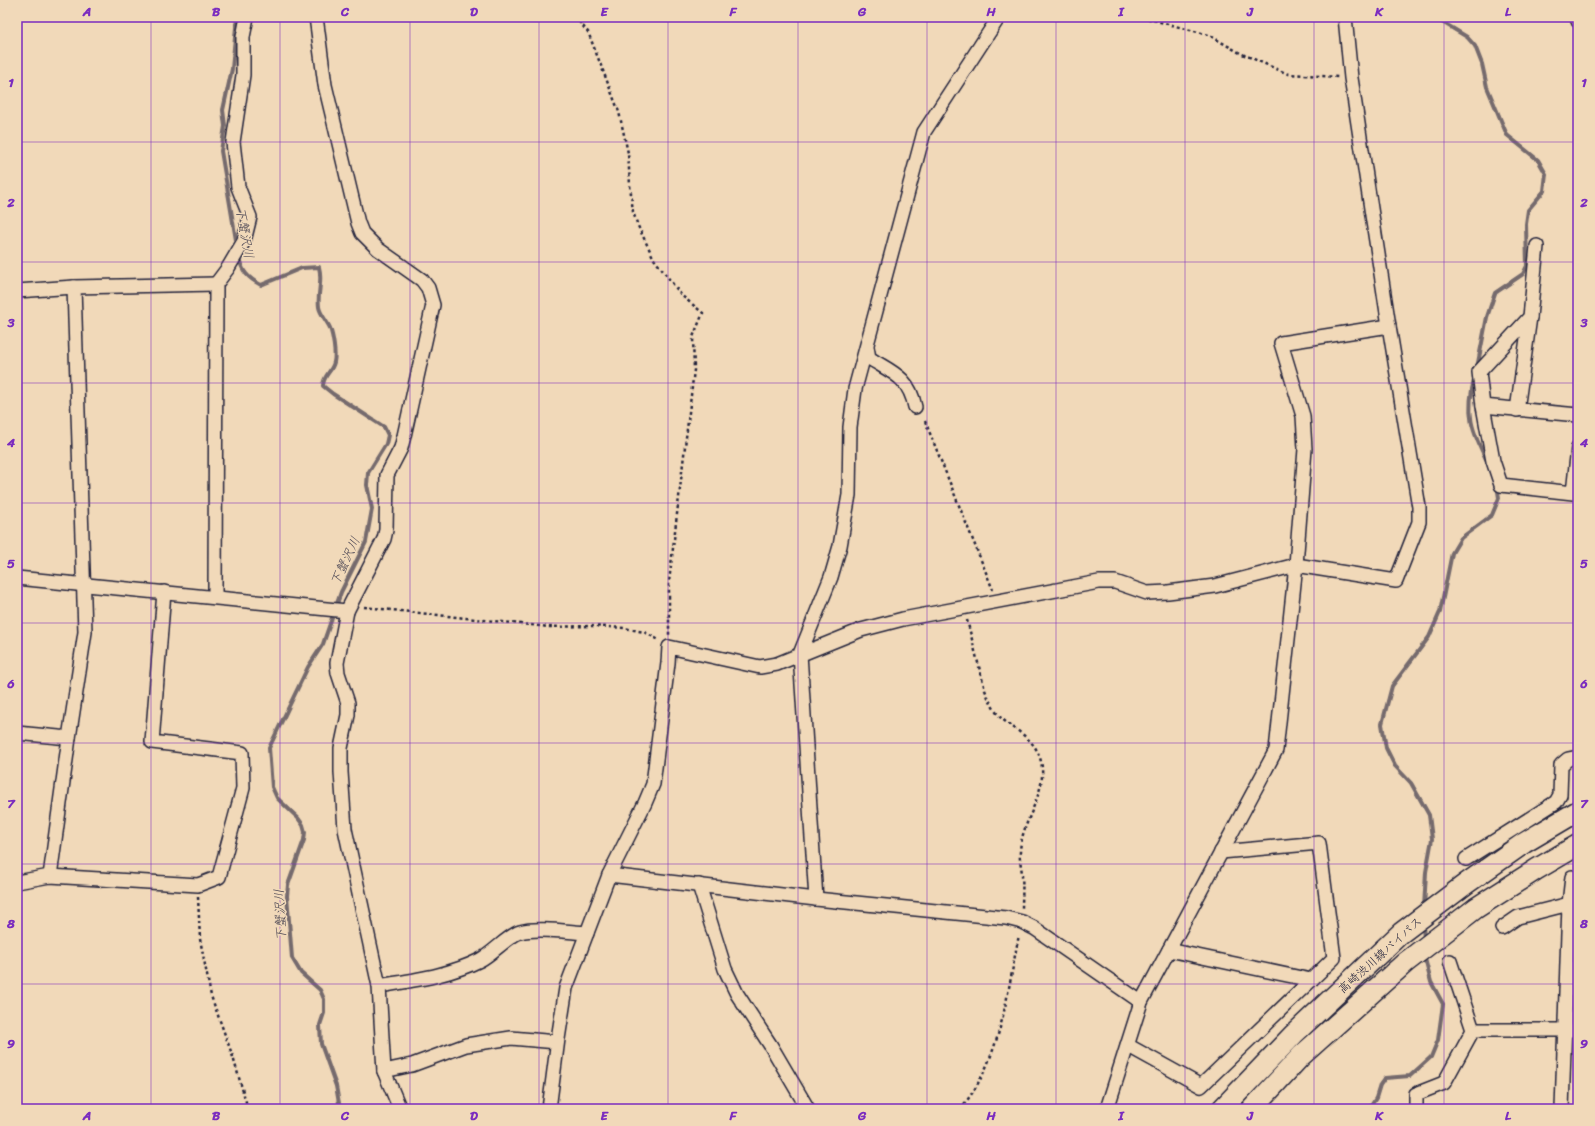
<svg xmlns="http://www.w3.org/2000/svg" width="1595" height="1126" viewBox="0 0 1595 1126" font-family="Sriracha,'Klee One',sans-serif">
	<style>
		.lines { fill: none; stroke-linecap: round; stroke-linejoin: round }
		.stream { stroke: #746a6d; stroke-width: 4 }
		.street-casing { stroke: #22223b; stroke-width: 16 }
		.primary-casing { stroke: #22223b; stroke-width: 23 }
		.path { stroke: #22223b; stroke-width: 2.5; stroke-dasharray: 3 3; stroke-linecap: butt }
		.street { stroke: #f1d9b9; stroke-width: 13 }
		.primary { stroke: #f1d9b9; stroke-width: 20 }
		.grid { fill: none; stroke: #7b2cbf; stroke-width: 1; stroke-opacity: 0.55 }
		.labels { text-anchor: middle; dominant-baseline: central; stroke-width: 3; stroke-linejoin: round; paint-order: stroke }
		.street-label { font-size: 12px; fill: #22223b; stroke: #f1d9b9 }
		.water-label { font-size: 13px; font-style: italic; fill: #4b4654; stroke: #f1d9b9 }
		.neatline { fill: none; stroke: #7b2cbf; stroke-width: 1.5 }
		.grid-label { font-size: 13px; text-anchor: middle; font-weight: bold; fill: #7b2cbf }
	</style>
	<rect width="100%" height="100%" fill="#f1d9b9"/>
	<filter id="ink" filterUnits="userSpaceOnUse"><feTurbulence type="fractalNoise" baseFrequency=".025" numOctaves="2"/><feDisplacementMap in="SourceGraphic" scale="8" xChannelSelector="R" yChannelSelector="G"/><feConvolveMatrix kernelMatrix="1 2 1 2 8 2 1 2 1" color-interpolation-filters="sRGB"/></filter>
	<g filter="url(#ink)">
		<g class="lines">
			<!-- stream -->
			<g class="stream">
				<polyline points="1434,17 1467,37 1475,46 1482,64 1487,87 1507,135 1538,160 1546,174 1544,191 1528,210 1526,224 1527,266 1523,274 1495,293 1487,317 1477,368"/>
				<polyline points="237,246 221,151 225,126 223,110 232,69 237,17"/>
				<path d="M239,256C241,271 248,278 261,285L302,268L319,267C323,282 317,292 319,307C320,314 327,321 330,328C333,336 336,354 334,362C332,372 323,375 323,386L333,394L384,427L388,435L386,444L368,473L367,485L372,509L366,542L341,592L323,644L308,667L269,748L272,787L277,798L298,818L303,825L305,832L304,840L288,885L287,896L292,958L301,973L320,990L324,999V1013L320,1025L321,1044L336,1086L340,1109"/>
				<path d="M1475,376C1465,413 1471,430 1488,463"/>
				<polyline points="1424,908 1426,872 1432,839 1429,815 1411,783 1395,766 1386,748 1382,724 1392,686 1429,637 1440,612 1452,553 1461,538 1492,515 1499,498 1497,485"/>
				<polyline points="1423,925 1424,940"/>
				<polyline points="1369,1109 1376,1098 1380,1085 1385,1078 1410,1076 1431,1057 1438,1040 1443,1004 1431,982 1424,955"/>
			</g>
			<defs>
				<g id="street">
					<polyline points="1577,17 1578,21"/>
					<polyline points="1537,246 1530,317 1479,372 1483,406 1578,415"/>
					<polyline points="17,291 74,287 216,284"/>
					<path d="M867,347L869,358C893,373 909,377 915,407"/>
					<polyline points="1483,406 1493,461 1501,485 1573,493 1578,447"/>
					<polyline points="1517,410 1530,317"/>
					<polyline points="17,578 347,611 384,539 386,530 387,475 401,448 404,436 433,305 428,288 422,280 378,249 362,233 358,223 325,85 316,17"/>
					<polyline points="215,597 216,284 228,268 244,241 250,217 238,187 233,142 243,75 243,37 247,17"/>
					<polyline points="347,611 337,663 338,673 348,703 348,715 341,748 341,772 345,829 379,986 384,1071 400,1109"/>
					<polyline points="17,733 69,738"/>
					<polyline points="1466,859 1556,802 1560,795 1561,765 1568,759 1578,757"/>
					<polyline points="609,875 816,899 1006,918 1022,922 1034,928 1141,1002"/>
					<polyline points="50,876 69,738 85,632 74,287"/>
					<polyline points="17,882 50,876 198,885 219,877 243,788 242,753 152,742 164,592"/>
					<polyline points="699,885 725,969 737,994 771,1046 808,1109"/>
					<polyline points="816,899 800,654 831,577 840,546 849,495 850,427 855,389 924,132 999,17"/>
					<polyline points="1502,928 1518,917 1569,904 1572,877"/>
					<polyline points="1169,950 1311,980"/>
					<path d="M379,986C414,980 448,976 480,960C492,954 509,935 520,932C537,927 569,932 587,933"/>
					<polyline points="1473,1030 1578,1030"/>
					<polyline points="1127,1045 1201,1086 1334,958 1319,843 1221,852"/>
					<polyline points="384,1071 412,1065 466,1045 511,1038 557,1042"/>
					<polyline points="549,1109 558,1039 566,988 609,875 645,803 653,784 668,663 669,647 760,667 777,664 861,630 903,619 1099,582 1115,582 1147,593 1168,592 1215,586 1296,565 1396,581 1419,522 1419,507 1389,326 1351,78 1345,17"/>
					<polyline points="1107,1109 1141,1002 1276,750 1296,565 1305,449 1303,416 1281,343 1389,326"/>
					<polyline points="1416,1109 1416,1094 1444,1083 1473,1030 1450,961"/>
					<polyline points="1562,1109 1569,904 1578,900"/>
				</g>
				<g id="primary">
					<polyline points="1222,1109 1294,1034 1401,933 1467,883 1524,843 1578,811"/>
					<polyline points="1252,1109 1301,1056 1406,962 1476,908 1537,869 1578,845"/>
				</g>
			</defs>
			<!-- street casing -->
			<use href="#street" class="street-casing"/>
			<!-- primary casing -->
			<use href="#primary" class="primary-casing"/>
			<!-- path -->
			<g class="path">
				<polyline points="575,17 588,32 619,112 628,153 630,185 633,212 638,226 654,259 682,296 703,313 693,337 694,370 669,582 669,635"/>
				<polyline points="1142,17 1209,35 1240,53 1288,74 1338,77"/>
				<polyline points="925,421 993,590"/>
				<polyline points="364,607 549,627 592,626 624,628 644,632 659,640"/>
				<path d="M967,620L985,690C989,700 993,709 1000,717C1013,729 1032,737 1039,755C1052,789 1021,819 1020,852C1019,860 1022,868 1022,876C1023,887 1022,899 1022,910"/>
				<polyline points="198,897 200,939 211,996 233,1057 248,1109"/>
				<path d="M960,1109C1001,1062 1007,993 1019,935"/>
			</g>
			<!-- street -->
			<use href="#street" class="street"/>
			<!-- primary -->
			<use href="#primary" class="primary"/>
		</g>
	</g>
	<!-- grid -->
	<path class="grid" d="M151,17V1109M280,17V1109M410,17V1109M539,17V1109M668,17V1109M798,17V1109M927,17V1109M1056,17V1109M1185,17V1109M1314,17V1109M1444,17V1109M17,142H1578M17,262H1578M17,383H1578M17,503H1578M17,623H1578M17,743H1578M17,864H1578M17,984H1578"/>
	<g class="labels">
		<!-- street labels -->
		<g class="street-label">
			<text transform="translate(1380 955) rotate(-42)">高崎渋川線バイパス</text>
		</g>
		<!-- water labels -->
		<g class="water-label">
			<text transform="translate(245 233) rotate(80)">下蟹沢川</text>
			<text transform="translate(345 561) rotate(-65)">下蟹沢川</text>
			<text transform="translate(280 915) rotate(-93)">下蟹沢川</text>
		</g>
	</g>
	<!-- margin -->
	<rect width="1595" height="1126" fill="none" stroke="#f1d9b9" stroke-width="44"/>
	<rect x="22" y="22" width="1551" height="1082" class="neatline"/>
	<g class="grid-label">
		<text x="87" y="16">A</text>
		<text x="216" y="16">B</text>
		<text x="345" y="16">C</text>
		<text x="474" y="16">D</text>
		<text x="604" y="16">E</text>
		<text x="733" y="16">F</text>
		<text x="862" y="16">G</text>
		<text x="991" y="16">H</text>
		<text x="1121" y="16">I</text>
		<text x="1250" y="16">J</text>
		<text x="1379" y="16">K</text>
		<text x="1508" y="16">L</text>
		<text x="11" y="87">1</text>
		<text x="1584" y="87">1</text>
		<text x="11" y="207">2</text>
		<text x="1584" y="207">2</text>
		<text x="11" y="327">3</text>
		<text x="1584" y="327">3</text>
		<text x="11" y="447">4</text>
		<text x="1584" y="447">4</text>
		<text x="11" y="568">5</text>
		<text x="1584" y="568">5</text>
		<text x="11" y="688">6</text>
		<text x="1584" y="688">6</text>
		<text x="11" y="808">7</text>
		<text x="1584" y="808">7</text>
		<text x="11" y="928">8</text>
		<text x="1584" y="928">8</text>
		<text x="11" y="1048">9</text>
		<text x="1584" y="1048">9</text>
		<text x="87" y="1120">A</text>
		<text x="216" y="1120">B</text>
		<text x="345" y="1120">C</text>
		<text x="474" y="1120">D</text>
		<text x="604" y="1120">E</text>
		<text x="733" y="1120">F</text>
		<text x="862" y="1120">G</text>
		<text x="991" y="1120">H</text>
		<text x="1121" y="1120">I</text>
		<text x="1250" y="1120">J</text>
		<text x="1379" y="1120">K</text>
		<text x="1508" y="1120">L</text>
	</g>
</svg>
